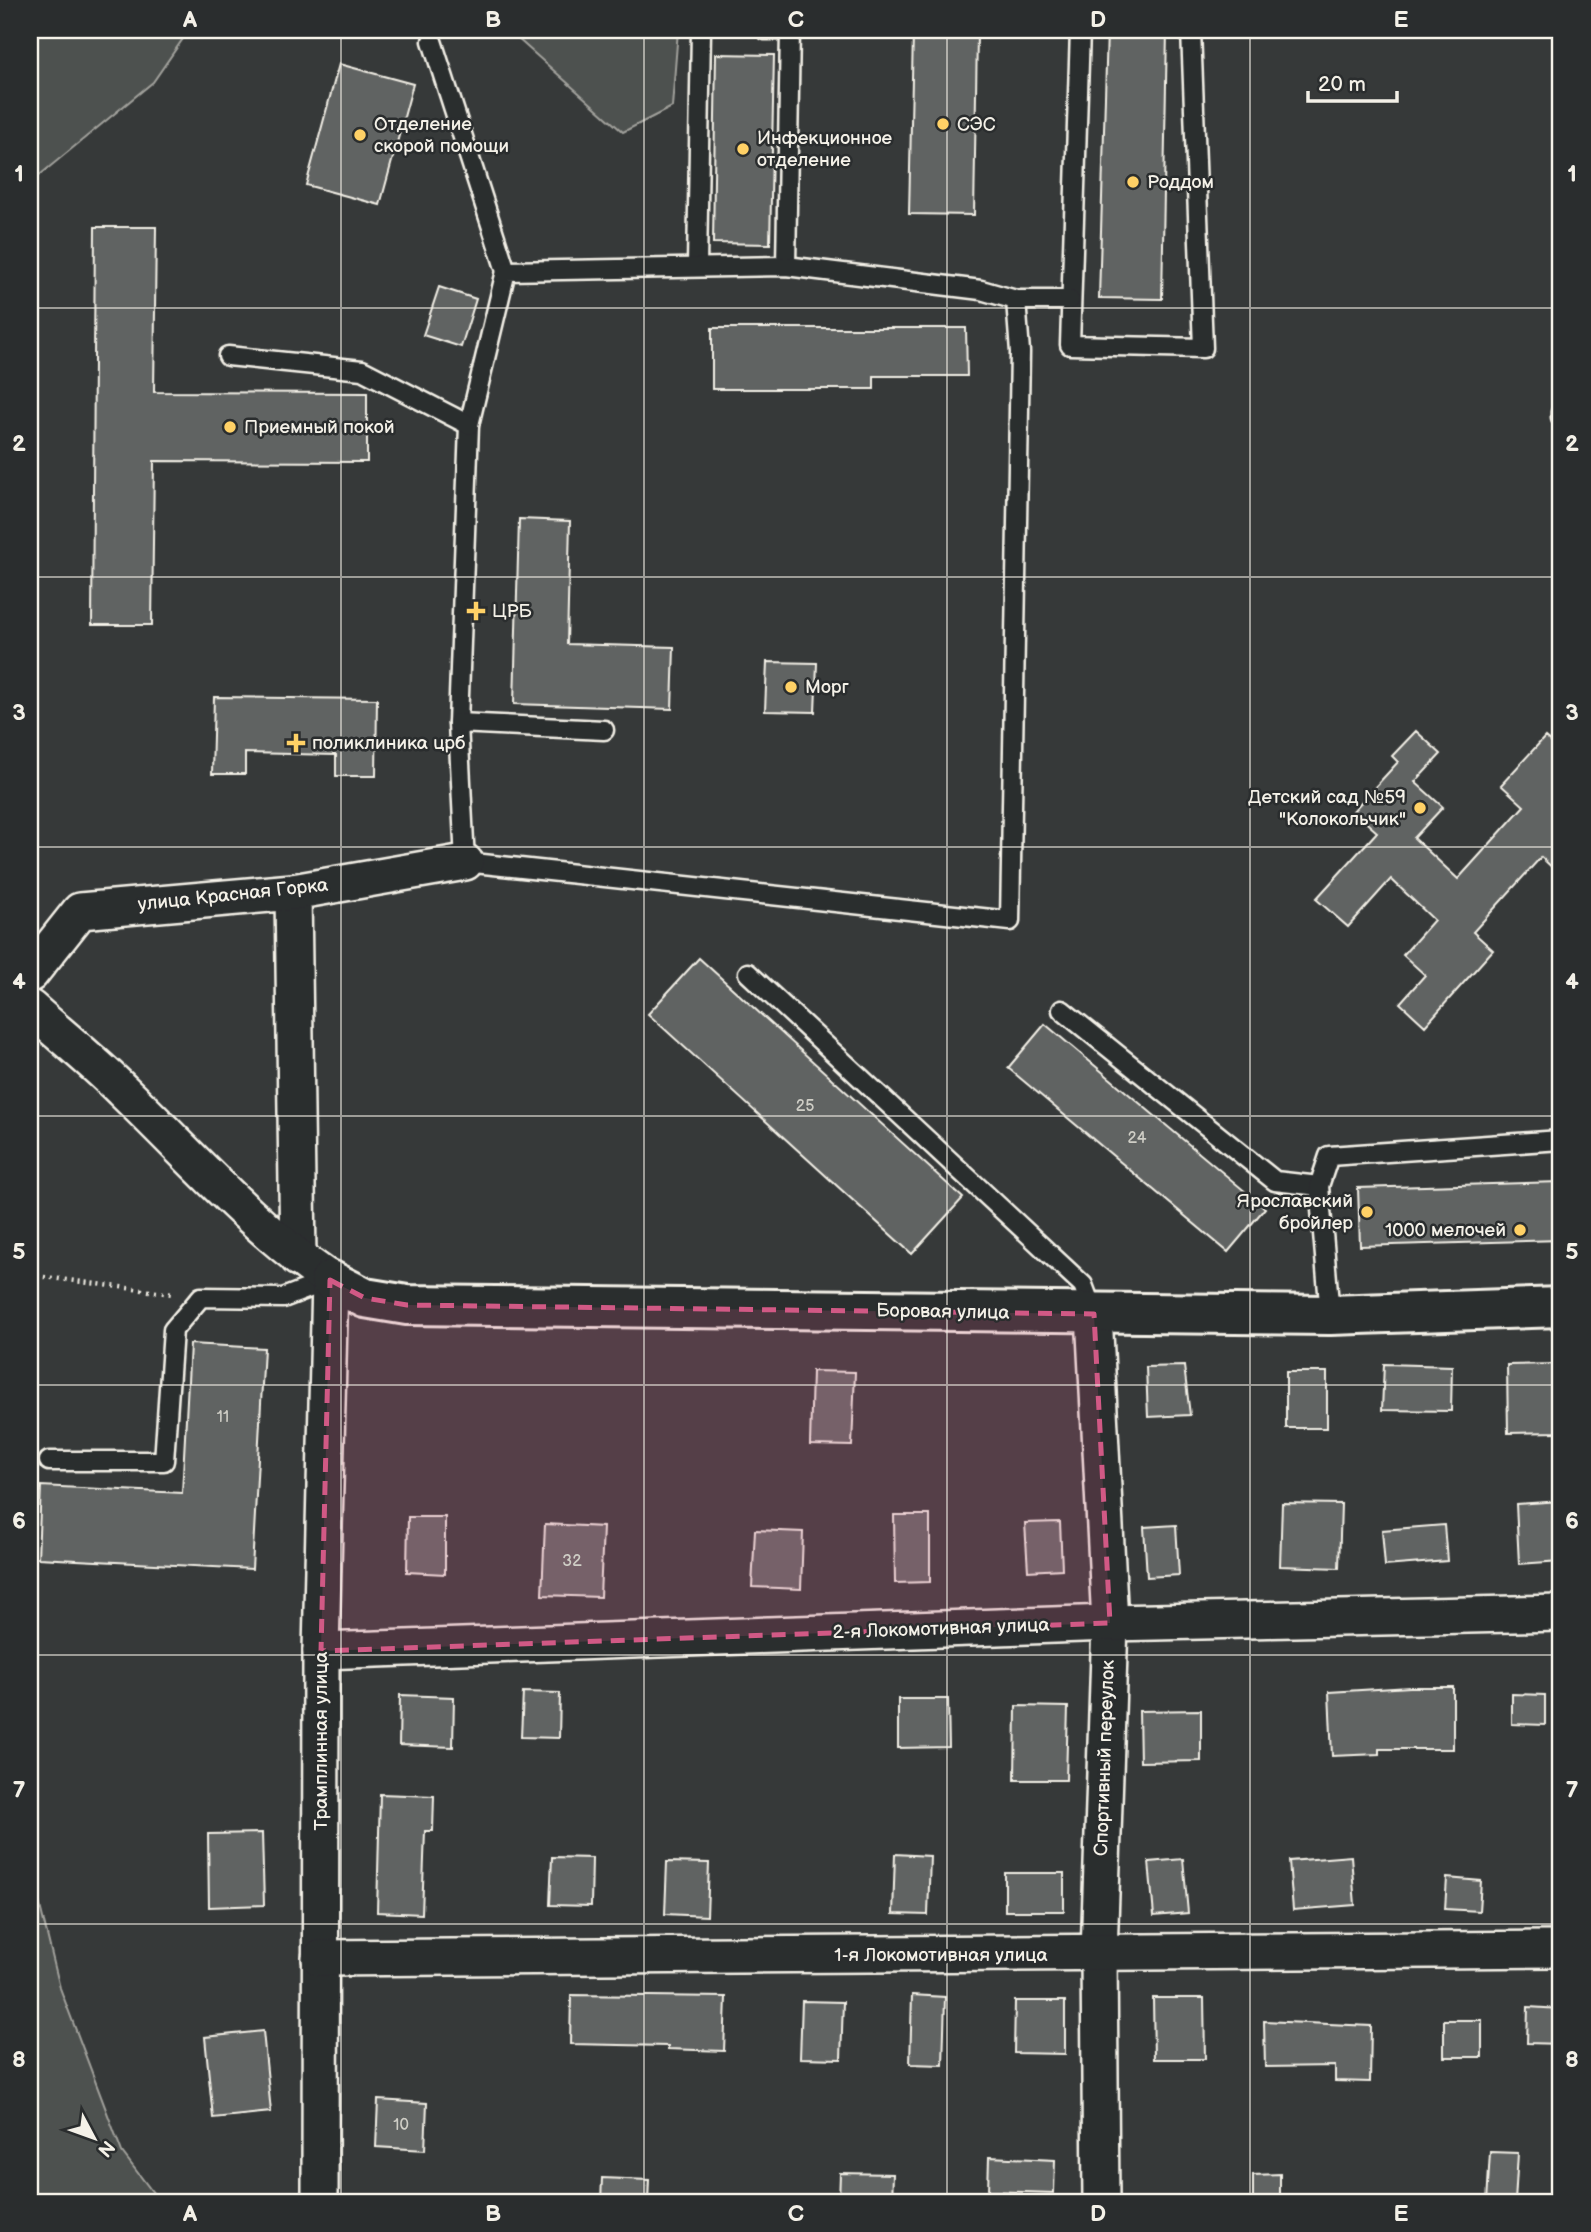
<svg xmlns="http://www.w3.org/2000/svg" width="1591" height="2232" viewBox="0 0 1591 2232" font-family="'Balsamiq Sans',sans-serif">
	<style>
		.green { fill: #4e514f; stroke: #a1a19c; stroke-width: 2 }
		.building { fill: #616362; stroke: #f4f1e8; stroke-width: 2 }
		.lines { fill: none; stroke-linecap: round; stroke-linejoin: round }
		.lane-casing { stroke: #f4f1e8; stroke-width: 23 }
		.street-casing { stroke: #f4f1e8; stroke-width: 40 }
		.secondary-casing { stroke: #f4f1e8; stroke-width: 44 }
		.path { stroke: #f4f1e8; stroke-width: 4.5; stroke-dasharray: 2 5; stroke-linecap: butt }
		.lane { stroke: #2a2d2e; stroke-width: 18 }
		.street { stroke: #2a2d2e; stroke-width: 35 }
		.secondary { stroke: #2a2d2e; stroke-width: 38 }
		.marked { fill: #d15985; fill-opacity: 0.2; stroke: #d15985; stroke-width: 5; stroke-dasharray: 14 9; stroke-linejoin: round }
		.grid { fill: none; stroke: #f4f1e8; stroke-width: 2; stroke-opacity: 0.55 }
		.poi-dot { fill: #ffd166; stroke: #2a2d2e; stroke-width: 2.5 }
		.labels { text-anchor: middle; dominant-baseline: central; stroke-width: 5; stroke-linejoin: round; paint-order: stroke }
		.number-label { font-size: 16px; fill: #cfcec6 }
		.poi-label { font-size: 19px; fill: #f4f1e8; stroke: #2a2d2e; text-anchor: start }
		.street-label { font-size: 19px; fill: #f4f1e8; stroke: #2a2d2e }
		.neatline { fill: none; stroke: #f4f1e8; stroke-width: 2.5 }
		.grid-label { font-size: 23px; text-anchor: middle; font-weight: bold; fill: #f4f1e8 }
	</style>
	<rect width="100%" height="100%" fill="#363939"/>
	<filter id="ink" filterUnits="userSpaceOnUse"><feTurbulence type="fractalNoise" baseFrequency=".0143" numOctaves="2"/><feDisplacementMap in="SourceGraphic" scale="14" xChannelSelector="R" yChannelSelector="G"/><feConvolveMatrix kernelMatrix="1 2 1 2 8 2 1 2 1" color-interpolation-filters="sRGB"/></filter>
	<g filter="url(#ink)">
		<!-- green -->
		<g class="green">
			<polygon points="30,30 189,30 153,82 30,183"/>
			<polygon points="508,30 678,30 672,107 623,132"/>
			<polygon points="30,1865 60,1988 122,2152 160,2202 30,2202"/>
		</g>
		<!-- building -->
		<g class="building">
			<polygon points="1107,30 1167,30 1162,299 1099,298"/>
			<polygon points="913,33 977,34 974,215 909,214"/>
			<polygon points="716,54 774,55 770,244 713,243"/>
			<polygon points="339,64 413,84 380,205 306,185"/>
			<polygon points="95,227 156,227 154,392 367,393 367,462 154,461 152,625 92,625"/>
			<polygon points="439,287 476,299 461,347 423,335"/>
			<polygon points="712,328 966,328 967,376 874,376 874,389 712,389"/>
			<polygon points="519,519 570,521 567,644 674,647 672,709 514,704"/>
			<polygon points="767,662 817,663 815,712 765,711"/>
			<polygon points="214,697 377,699 376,776 336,776 336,755 245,753 245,774 212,774"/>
			<polygon points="1416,731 1441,754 1415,782 1443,807 1414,838 1458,879 1524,806 1501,785 1545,737 1561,751 1561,876 1541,857 1473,932 1493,950 1425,1026 1400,1003 1425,975 1403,955 1434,920 1391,879 1348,927 1316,899 1377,832 1353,811 1398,762 1392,756"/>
			<polygon points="699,958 963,1198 912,1254 648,1014"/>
			<polygon points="1045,1024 1265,1208 1228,1252 1008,1068"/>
			<polygon points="1561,1182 1561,1240 1360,1246 1358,1188"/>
			<polygon points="190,1344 264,1348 252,1569 38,1558 41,1486 182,1493"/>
			<polygon points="1384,1364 1452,1366 1451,1411 1382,1410"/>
			<polygon points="1559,1364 1559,1432 1508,1433 1507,1365"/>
			<polygon points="1184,1366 1190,1415 1148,1417 1146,1367"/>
			<polygon points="812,1371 855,1372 852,1446 810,1445"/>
			<rect x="1286" y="1372" width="41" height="56"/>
			<polygon points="1561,1501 1561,1561 1519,1564 1516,1504"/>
			<polygon points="1282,1503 1341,1504 1339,1568 1280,1566"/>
			<polygon points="894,1515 930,1515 930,1582 895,1583"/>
			<polygon points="408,1517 445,1517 445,1574 407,1572"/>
			<polygon points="1060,1522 1062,1569 1028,1571 1025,1523"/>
			<polygon points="545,1524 603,1527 600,1597 542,1595"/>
			<polygon points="1176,1525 1179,1575 1147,1577 1144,1527"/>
			<polygon points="1444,1525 1447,1561 1385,1566 1382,1530"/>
			<polygon points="755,1530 803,1532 801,1589 752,1587"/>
			<polygon points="1410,1687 1453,1687 1453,1749 1379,1749 1379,1754 1332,1756 1329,1692"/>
			<polygon points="523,1692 560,1693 559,1738 521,1737"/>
			<polygon points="1512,1694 1545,1695 1545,1725 1512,1724"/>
			<polygon points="400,1695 454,1697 453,1747 399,1745"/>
			<polygon points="898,1699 948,1699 949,1747 898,1748"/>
			<polygon points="1016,1706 1068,1707 1066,1780 1015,1780"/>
			<polygon points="1201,1710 1201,1761 1140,1762 1139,1711"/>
			<polygon points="380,1794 434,1796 433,1831 425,1831 422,1914 377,1912"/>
			<polygon points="262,1833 264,1905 209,1907 208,1834"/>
			<polygon points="895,1854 930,1856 928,1915 893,1914"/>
			<polygon points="1351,1856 1355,1905 1293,1910 1289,1861"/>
			<polygon points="552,1857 592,1858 591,1906 550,1905"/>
			<polygon points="1183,1859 1188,1913 1154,1916 1149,1862"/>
			<polygon points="667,1862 709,1863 707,1916 665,1914"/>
			<rect x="1005" y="1873" width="59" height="38"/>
			<polygon points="1447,1878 1481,1881 1479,1911 1445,1909"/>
			<polygon points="571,1995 726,1997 724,2051 668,2049 668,2046 570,2044"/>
			<polygon points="912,1995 945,1997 943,2065 910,2064"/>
			<polygon points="1153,1998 1204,1998 1205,2059 1154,2059"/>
			<polygon points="802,2001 843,2002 841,2059 800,2058"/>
			<polygon points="1015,2001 1065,2001 1065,2054 1014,2053"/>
			<polygon points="1528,2007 1561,2009 1561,2044 1527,2043"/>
			<rect x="1444" y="2020" width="38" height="37"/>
			<polygon points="1264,2021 1371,2026 1370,2082 1335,2081 1335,2066 1265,2067"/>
			<polygon points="263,2031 271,2112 213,2118 205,2037"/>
			<polygon points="378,2100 427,2103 425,2150 376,2147"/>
			<polygon points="1490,2152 1518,2153 1515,2202 1487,2202"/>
			<polygon points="989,2157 1055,2160 1054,2193 988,2191"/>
			<polygon points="840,2173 893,2174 892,2202 839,2202"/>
			<polygon points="1280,2174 1280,2202 1253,2202 1253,2175"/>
			<polygon points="602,2178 649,2180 648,2202 601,2202"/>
		</g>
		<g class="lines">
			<defs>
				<g id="lane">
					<polyline points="766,30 790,30 786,266"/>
					<polyline points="1080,30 1070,345 1203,348 1191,30"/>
					<polyline points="432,41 506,271"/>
					<polyline points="697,266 701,30"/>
					<polyline points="1016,300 1020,352 1010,921 465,862 458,723 469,425 506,271 786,266 981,290 1016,300 1070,300"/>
					<polyline points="228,356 362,370 469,425"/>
					<polyline points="1561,413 1561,417"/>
					<polyline points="458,723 604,730"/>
					<polyline points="748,973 1083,1285 1094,1314"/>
					<polyline points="1062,1010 1275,1181 1319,1186"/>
					<polyline points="1330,1315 1319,1186 1329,1156 1561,1140"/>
					<polyline points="49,1461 164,1461 173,1330 201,1297 283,1298 330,1280"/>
				</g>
				<g id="street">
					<polyline points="293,892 298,1258"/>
					<polyline points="30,974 80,911 293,892 465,862"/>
					<path d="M30,1008C60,1035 93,1061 122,1090C190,1155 252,1227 330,1280L321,1651L320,2202"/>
					<polyline points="1094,1314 1110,1623 1099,1954 1101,2202"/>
					<polyline points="321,1651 1110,1623 1561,1613"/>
					<polyline points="320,1958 1561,1949"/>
				</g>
				<polyline id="secondary" points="330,1280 365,1298 407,1305 1330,1315 1561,1307"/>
			</defs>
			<!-- lane casing -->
			<use href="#lane" class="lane-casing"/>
			<!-- street casing -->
			<use href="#street" class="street-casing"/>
			<!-- secondary casing -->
			<use href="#secondary" class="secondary-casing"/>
			<!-- path -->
			<polyline class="path" points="30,1275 172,1294"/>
			<!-- lane -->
			<use href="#lane" class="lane"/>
			<!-- street -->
			<use href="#street" class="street"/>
			<!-- secondary -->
			<use href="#secondary" class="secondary"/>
		</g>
	</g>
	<!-- marked area -->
	<path class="marked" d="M330,1280L365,1298L407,1305L1094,1314L1110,1623L321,1651Z"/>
	<!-- grid -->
	<path class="grid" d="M341,30V2202M644,30V2202M947,30V2202M1250,30V2202M30,308H1561M30,577H1561M30,847H1561M30,1116H1561M30,1385H1561M30,1655H1561M30,1924H1561"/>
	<!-- markers -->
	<g class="poi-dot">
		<circle cx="943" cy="124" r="7"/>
		<circle cx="360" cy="135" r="7"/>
		<circle cx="743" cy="149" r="7"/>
		<circle cx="1133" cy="182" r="7"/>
		<circle cx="230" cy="427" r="7"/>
		<path d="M472.5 600.5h7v7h7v7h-7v7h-7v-7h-7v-7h7z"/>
		<circle cx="791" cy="687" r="7"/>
		<path d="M292.5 732.5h7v7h7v7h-7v7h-7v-7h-7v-7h7z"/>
		<circle cx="1420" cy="808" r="7"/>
		<circle cx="1367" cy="1212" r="7"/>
		<circle cx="1520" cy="1230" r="7"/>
	</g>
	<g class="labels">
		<!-- number labels -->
		<g class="number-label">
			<text x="805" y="1106">25</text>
			<text x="1137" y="1138">24</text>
			<text x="223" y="1417">11</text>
			<text x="572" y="1561">32</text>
			<text x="401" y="2125">10</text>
		</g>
		<!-- poi labels -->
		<g class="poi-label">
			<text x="374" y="124">Отделение<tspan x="374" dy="22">скорой помощи</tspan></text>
			<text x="957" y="124">СЭС</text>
			<text x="757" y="138">Инфекционное<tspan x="757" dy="22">отделение</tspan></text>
			<text x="1147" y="182">Роддом</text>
			<text x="244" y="427">Приемный покой</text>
			<text x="492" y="611">ЦРБ</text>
			<text x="805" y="687">Морг</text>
			<text x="312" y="743">поликлиника црб</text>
			<text x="1406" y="797" text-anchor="end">Детский сад №59<tspan x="1406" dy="22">"Колокольчик"</tspan></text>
			<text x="1353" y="1201" text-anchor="end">Ярославский<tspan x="1353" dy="22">бройлер</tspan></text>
			<text x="1506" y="1230" text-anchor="end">1000 мелочей</text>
		</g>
		<!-- street labels -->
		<g class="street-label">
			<text transform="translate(233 895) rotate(-6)">улица Красная Горка</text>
			<text transform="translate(943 1312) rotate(1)">Боровая улица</text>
			<text transform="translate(941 1629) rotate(-2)">2-я Локомотивная улица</text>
			<text transform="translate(321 1741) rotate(-90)">Трамплинная улица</text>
			<text transform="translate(1105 1758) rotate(-88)">Спортивный переулок</text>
			<text x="941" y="1955">1-я Локомотивная улица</text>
		</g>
	</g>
	<!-- margin -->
	<rect width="1591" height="2232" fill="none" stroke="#2a2d2e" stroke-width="77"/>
	<!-- north arrow -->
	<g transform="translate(94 2138) rotate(131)" stroke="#2a2d2e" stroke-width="5" paint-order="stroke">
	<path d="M0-5L12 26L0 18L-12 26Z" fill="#f4f1e8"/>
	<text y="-10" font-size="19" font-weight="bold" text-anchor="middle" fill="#f4f1e8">N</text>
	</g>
	<!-- scale -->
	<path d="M1308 91v10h89v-10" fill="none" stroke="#f4f1e8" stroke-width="3.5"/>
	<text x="1318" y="91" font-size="21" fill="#f4f1e8" stroke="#2a2d2e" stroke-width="5" paint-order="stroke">20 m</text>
	<rect x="38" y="38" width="1514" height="2156" class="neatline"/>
	<g class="grid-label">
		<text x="190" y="27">A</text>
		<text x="493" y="27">B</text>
		<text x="796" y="27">C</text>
		<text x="1098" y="27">D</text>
		<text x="1401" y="27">E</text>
		<text x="19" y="181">1</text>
		<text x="1572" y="181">1</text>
		<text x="19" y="451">2</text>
		<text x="1572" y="451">2</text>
		<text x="19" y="720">3</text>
		<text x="1572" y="720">3</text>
		<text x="19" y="989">4</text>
		<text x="1572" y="989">4</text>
		<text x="19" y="1259">5</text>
		<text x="1572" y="1259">5</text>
		<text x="19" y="1528">6</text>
		<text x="1572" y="1528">6</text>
		<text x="19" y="1797">7</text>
		<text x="1572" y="1797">7</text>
		<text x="19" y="2067">8</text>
		<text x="1572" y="2067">8</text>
		<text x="190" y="2221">A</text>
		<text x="493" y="2221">B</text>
		<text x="796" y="2221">C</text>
		<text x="1098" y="2221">D</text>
		<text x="1401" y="2221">E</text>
	</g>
</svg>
